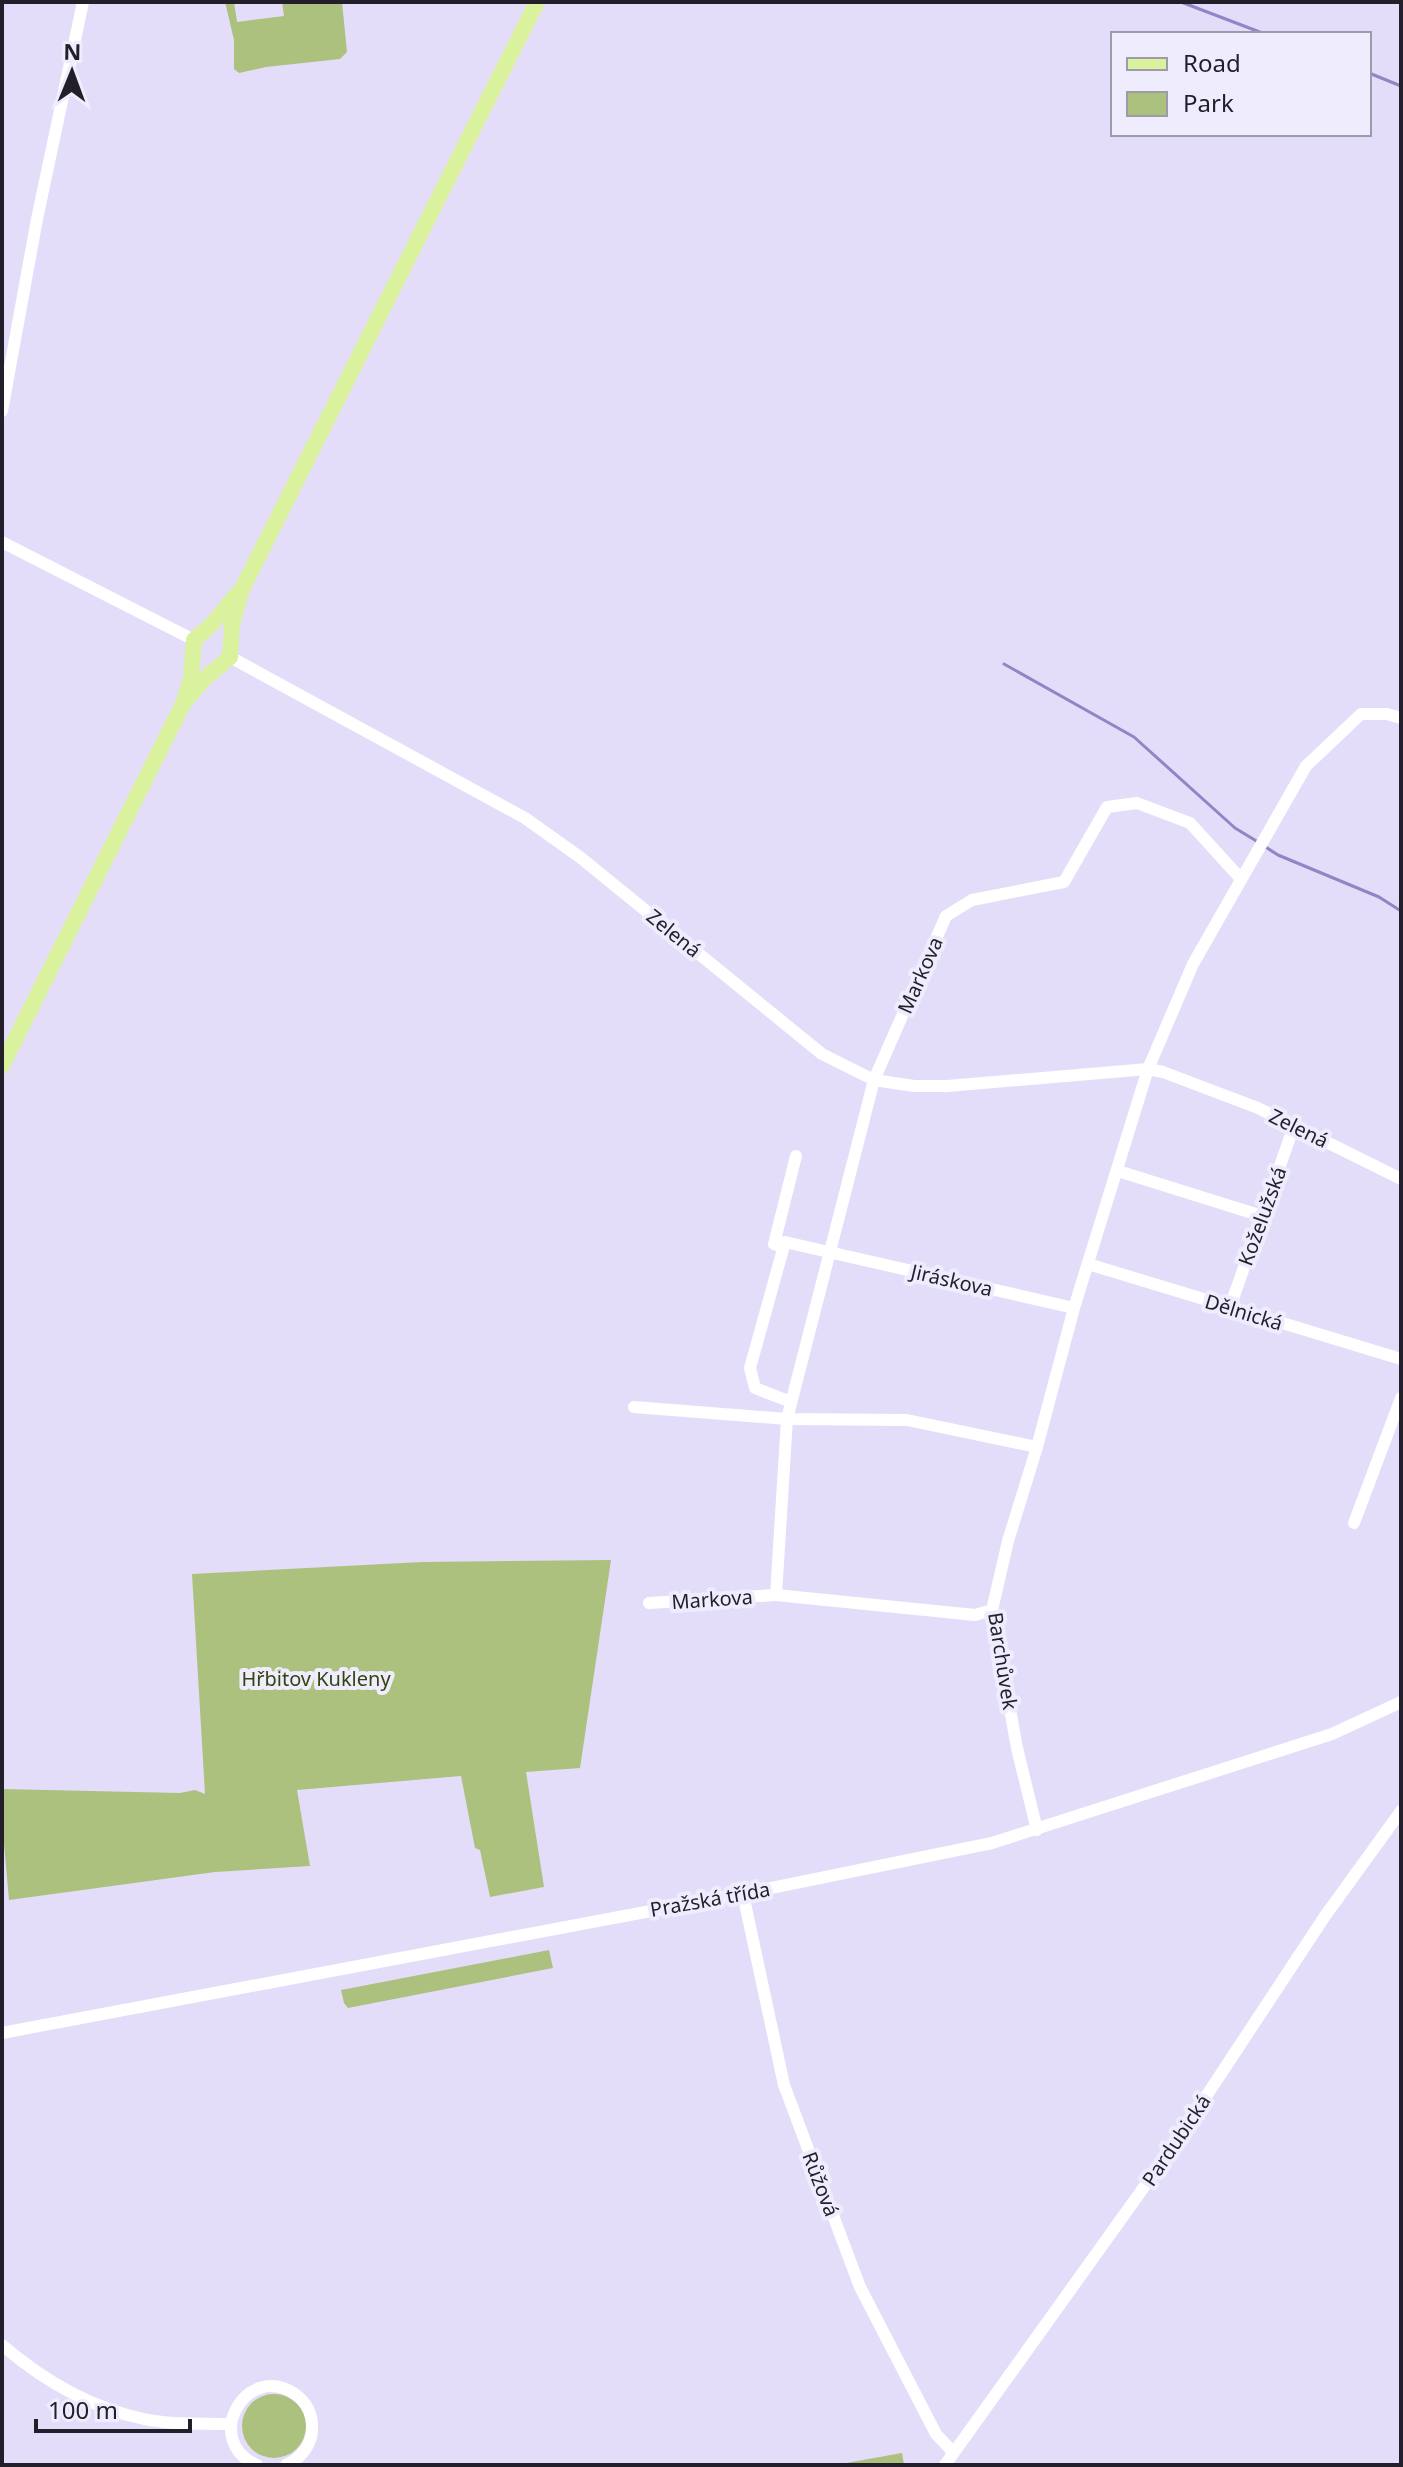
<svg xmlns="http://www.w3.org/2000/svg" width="1403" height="2467" viewBox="0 0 1403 2467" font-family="'Noto Sans',sans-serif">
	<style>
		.green { fill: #acc17d }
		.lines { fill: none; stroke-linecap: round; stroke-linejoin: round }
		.stream { stroke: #9483c5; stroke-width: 3 }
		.minor { stroke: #fff; stroke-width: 12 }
		.major { stroke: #daf19e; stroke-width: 16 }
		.labels { text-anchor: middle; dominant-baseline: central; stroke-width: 8; stroke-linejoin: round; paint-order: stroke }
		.street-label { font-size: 20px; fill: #221f2a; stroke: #efecfe }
		.park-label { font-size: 20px; fill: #35430d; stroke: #efecfe }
	</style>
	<rect width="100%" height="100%" fill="#e3ddfa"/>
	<!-- green -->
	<g class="green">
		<polygon points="225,2 234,2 237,22 284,16 282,2 342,2 347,52 340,59 266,67 239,73 234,69 234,40"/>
		<polygon points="611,1560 580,1768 526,1772 544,1887 490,1897 480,1850 475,1848 461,1776 297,1790 310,1866 215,1872 9,1900 2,1821 2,1789 180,1793 195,1790 205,1794 192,1574 422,1562"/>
		<polygon points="549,1950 553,1968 348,2008 344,2003 341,1990"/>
		<circle cx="274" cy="2426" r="32"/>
		<polygon points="902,2453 904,2465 835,2465"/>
	</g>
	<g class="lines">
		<!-- stream -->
		<g class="stream">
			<polyline points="1181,2 1265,34"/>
			<polyline points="1369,73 1401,86"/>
			<polyline points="1004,664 1134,737 1235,828 1258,842"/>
			<polyline points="1264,846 1278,855 1379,897 1401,911"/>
		</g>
		<!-- minor -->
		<g class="minor">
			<polyline points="2,411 37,219 83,2"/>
			<polyline points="2,542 194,640"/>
			<polyline points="230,657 525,818 581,858 822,1054 874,1080 914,1086 947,1086 1148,1069 1163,1072 1258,1108 1401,1179"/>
			<polyline points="1118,1171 1262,1216"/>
			<polyline points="783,1247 774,1244 796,1156"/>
			<polyline points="1088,1264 1401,1359"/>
			<polyline points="1230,1307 1294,1126"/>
			<polyline points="791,1402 755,1388 750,1368 785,1242 1074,1308"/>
			<polyline points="634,1407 787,1419 907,1420 1037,1447 1074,1308 1148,1069 1193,964 1306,766 1361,714 1387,714 1401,718"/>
			<polyline points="1037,1447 1008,1541 992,1610 1017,1748 1037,1830"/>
			<polyline points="1354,1523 1401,1398"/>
			<polyline points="649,1603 776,1595"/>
			<polyline points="992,1610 975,1615 776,1595 787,1419 874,1080 946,916 972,900 1064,882 1107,807 1137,803 1190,823 1241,879"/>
			<polyline points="743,1894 784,2085 860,2287 936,2434 953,2452"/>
			<polyline points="2,2033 757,1891 992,1843 1332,1734 1401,1702"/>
			<path d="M2,2345C43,2380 91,2408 144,2419C172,2425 202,2423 231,2424"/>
			<path d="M257,2465C201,2441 246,2361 295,2394C306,2402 312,2413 312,2426C313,2443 302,2458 286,2465"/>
			<polyline points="945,2465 1172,2148 1325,1916 1401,1811"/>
		</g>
		<!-- major -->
		<g class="major">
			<polyline points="183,704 203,680 230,657 232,624 242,589 537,2"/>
			<polyline points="2,1066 183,704 191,678 194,640 212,624 237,594"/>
		</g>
	</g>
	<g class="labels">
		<!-- street labels -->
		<g class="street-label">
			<text transform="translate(674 933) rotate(39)">Zelená</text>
			<text transform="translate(920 975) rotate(-66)">Markova</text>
			<text transform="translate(1299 1128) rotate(26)">Zelená</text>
			<text transform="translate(1262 1216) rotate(-70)">Koželužská</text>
			<text transform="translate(952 1280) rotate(13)">Jiráskova</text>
			<text transform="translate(1244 1312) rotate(17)">Dělnická</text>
			<text transform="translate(712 1599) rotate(-4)">Markova</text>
			<text transform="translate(1003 1661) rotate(81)">Barchůvek</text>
			<text transform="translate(710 1899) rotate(-10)">Pražská třída</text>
			<text transform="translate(1176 2140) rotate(-56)">Pardubická</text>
			<text transform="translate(821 2184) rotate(69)">Růžová</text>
		</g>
		<!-- park labels -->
		<g class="park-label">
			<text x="316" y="1678">Hřbitov Kukleny</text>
		</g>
	</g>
	<!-- border -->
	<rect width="1403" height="2467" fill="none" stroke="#221f2a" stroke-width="8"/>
	<!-- legend -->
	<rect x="1111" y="32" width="260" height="104" fill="#efecfe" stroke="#9d9aa9" stroke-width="2"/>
	<rect x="1127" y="58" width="40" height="12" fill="#daf19e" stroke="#9d9aa9" stroke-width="2"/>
	<text x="1183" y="72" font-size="24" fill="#221f2a">Road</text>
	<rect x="1127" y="92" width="40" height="24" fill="#acc17d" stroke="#9d9aa9" stroke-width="2"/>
	<text x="1183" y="112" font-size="24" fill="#221f2a">Park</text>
	<!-- north arrow -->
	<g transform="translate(72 72) rotate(1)" stroke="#efecfe" stroke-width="6" paint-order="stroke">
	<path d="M0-6L14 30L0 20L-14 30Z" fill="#221f2a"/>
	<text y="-12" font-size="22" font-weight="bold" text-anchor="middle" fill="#221f2a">N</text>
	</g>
	<!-- scale -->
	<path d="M36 2419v12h154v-12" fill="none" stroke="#221f2a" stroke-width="4"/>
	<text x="48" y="2419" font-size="24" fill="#221f2a" stroke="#efecfe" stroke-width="6" paint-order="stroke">100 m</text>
</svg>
